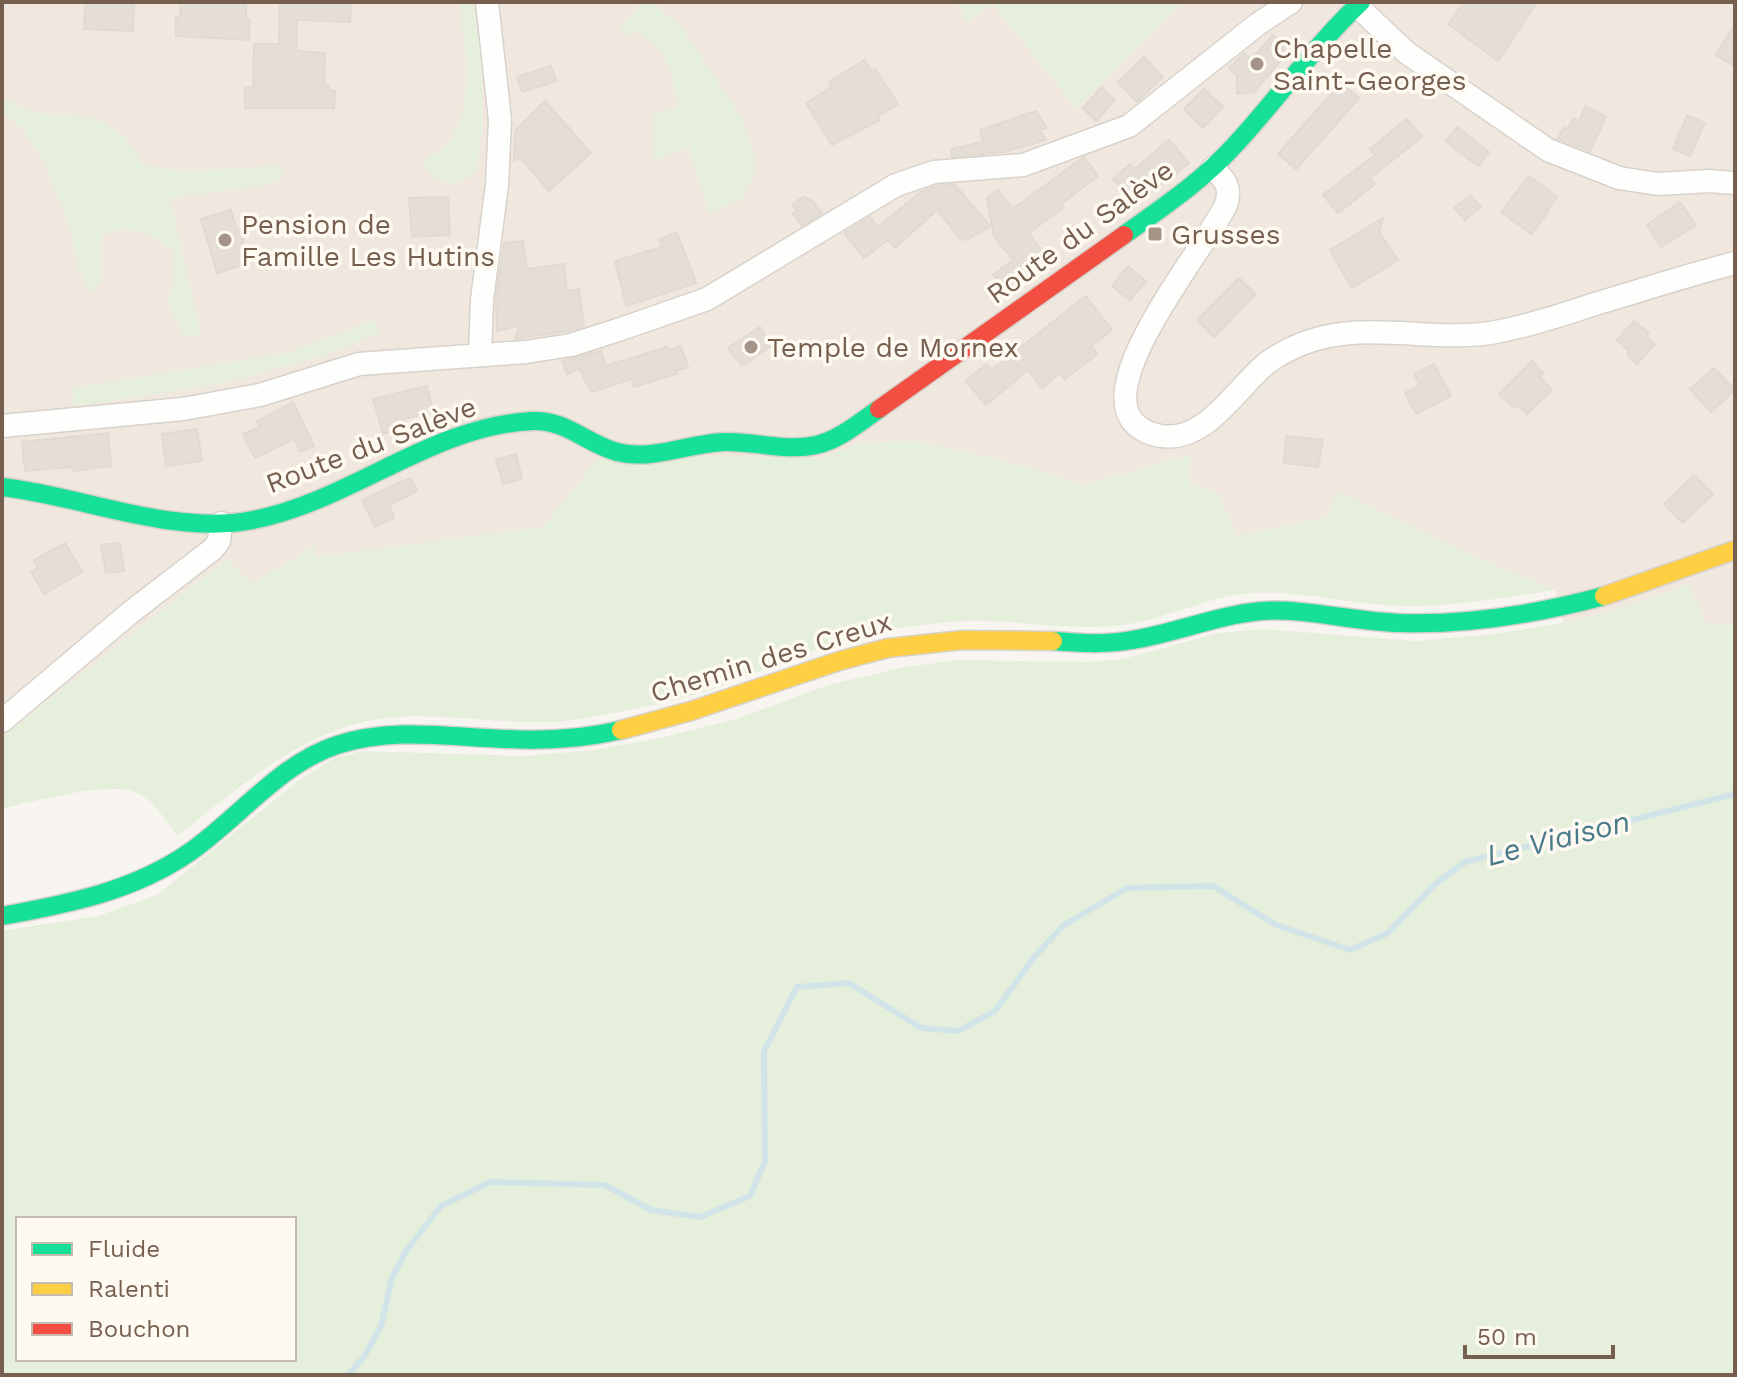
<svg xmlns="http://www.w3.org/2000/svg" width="1737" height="1377" viewBox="0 0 1737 1377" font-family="'Work Sans',sans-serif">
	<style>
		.residential { fill: #f0e8de }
		.green { fill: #e5efdb; fill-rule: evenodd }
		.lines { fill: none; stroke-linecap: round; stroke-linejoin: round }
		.stream { stroke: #d1e5e8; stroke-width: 6 }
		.building { fill: #e5ded7; stroke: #e1dad2; stroke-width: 2 }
		.street-casing { stroke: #d8d2cd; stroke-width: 25 }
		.fast-casing { stroke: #d6d1ca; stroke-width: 21 }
		.slow-casing { stroke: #d6d1ca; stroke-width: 21 }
		.jam-casing { stroke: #d6d1ca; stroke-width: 21 }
		.street { stroke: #fefefd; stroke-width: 22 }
		.fast { stroke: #16e098; stroke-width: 18 }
		.slow { stroke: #ffcf43; stroke-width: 18 }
		.jam { stroke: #f24e42; stroke-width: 18 }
		.poi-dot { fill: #a49487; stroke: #fefaf2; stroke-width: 3 }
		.labels { text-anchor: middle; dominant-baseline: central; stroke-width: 7; stroke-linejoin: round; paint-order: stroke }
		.poi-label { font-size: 28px; fill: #775f4f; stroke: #fefaf2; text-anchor: start }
		.street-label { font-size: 28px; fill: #775f4f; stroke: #fefaf2 }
		.water-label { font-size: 30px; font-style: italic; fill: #497a89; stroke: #fefaf2 }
	</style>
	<rect width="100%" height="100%" fill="#f8f5f0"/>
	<!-- residential -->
	<polygon class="residential" points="2,2 958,2 967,22 993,4 1077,109 1182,2 1735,2 1735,625 1705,623 1688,584 1630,606 1563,623 1555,590 1484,561 1337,492 1327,517 1236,536 1219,494 1189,483 1190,455 1085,485 997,459 915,441 859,443 825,458 598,460 543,527 315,558 313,547 252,585 227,559 2,737"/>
	<!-- green -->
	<g class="green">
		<path d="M459,2H473C483,59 487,116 476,173L454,184L435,179L422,163C431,156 445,148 451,139C476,99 465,45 459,2Z"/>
		<path d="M644,2H651L681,27L742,119L753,148L755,172L742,200L709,212L689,147L653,161V115L678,107C672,73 669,51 638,32L625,35L621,25Z"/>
		<polygon points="958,2 1182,2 1077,109 993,4 966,22"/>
		<path d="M2,97L31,112L95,118L124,136L143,165L185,171L278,166L284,176L265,185L170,198L201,335L184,337L168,301L174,279L173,251C150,233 131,223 102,235L100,282L90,292L78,268L71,232L45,164L26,133L2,111Z"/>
		<polygon points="374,320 380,332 327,355 219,384 73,407 73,388 287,353"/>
		<path d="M915,441L997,459L1085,485L1191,455L1189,483L1219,494L1236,536L1327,517L1337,491L1484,561L1556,590C1506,597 1447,608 1398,606C1350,604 1303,591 1255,593C1211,595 1171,617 1129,624C1081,632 1033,622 985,621C959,620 931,624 906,627C831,636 765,674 694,695C659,705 623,711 588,718C526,729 464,714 401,717C310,721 245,784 177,836C166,822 156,803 139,794C114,779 32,802 2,809V737L227,559L252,584L314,547L316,557L543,527L597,460L700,456L825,458L859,443Z"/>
		<path d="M1689,584L1705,623L1735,625V1375H2V931L98,916L157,895L298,781L333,759L361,751L525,756L594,750L665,737L736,719L828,685L905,667L958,660L1089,662L1123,659L1219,633L1264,629L1416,641L1495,634L1563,623L1630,606ZM18,1219H294V1359H18Z"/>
	</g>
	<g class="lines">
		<!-- stream -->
		<polyline class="stream" points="348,1375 364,1357 381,1326 392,1278 406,1251 441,1206 490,1182 605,1185 651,1210 700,1217 750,1196 765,1161 764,1051 797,987 849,983 921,1028 958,1031 995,1011 1035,956 1064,925 1127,888 1213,886 1276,925 1350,950 1388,933 1435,884 1465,862 1735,794"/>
	</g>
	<!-- building -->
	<g class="building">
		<polygon points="85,2 134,2 133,31 84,29"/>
		<polygon points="181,2 246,2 246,20 250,20 249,40 176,36 176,17 180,17"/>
		<polygon points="280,2 351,2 350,22 297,20 296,51 325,53 324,84 329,86 329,90 335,91 334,108 245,108 245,88 253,88 254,44 279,44"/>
		<polygon points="1464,2 1537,2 1498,61 1448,24"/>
		<polygon points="1735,24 1735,67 1716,55"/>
		<polygon points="1273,35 1290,50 1254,92 1237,94 1237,75 1229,68 1244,53 1251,60"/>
		<polygon points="1144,57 1163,77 1137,102 1118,82"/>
		<polygon points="864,60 872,71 875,69 898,104 878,116 880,120 832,145 806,103 832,87 829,82"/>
		<polygon points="551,66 556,81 522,92 517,77"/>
		<polygon points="1341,83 1359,98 1296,169 1278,154"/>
		<polygon points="1101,87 1115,100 1096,121 1083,109"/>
		<polygon points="1204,89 1223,107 1203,128 1184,109"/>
		<polygon points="545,101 591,153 549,191 521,158 514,161 515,131"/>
		<polygon points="1586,106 1606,117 1590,151 1558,139 1564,127 1567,129 1574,118 1579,121"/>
		<polygon points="1036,111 1047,128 1040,130 1046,140 1004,152 952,157 951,149 983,142 980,130"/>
		<polygon points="1687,115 1705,123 1690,156 1673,149"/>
		<polygon points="1407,119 1422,137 1370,178 1375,184 1338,213 1323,195 1375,155 1370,149"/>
		<polygon points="1457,127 1489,152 1478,166 1446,141"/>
		<polygon points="1169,140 1189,163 1136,203 1113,179 1130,164 1135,169"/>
		<polygon points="1084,157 1098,176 1061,204 1064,207 1029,233 1051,263 1008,294 993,275 1013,260 994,236 987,198 998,190 1013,209"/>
		<polygon points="1529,176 1557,197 1547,210 1549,211 1531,234 1501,212"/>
		<polygon points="954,184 990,226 967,240 966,237 961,240 937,210 895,248 888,240 864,258 844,233 870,217 878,227 922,191 937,186"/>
		<polygon points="1470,195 1481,207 1465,220 1454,208"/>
		<polygon points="448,197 450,235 412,237 409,198"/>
		<polygon points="803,197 813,201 822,213 802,226 793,214 797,211 792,205"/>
		<polygon points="1680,202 1696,225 1661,247 1647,225"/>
		<polygon points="231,210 237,231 241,230 247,264 217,273 201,219"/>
		<polygon points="1383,218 1379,232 1398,260 1352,288 1330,250"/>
		<polygon points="677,233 696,283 626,306 615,261 662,247 659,239"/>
		<polygon points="523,241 527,269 564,264 567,291 579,289 584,326 568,331 515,339 520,325 497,331 496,299 504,243"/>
		<polygon points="1128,266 1146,281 1130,300 1112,286"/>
		<polygon points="1239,278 1256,294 1214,337 1197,320"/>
		<polygon points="1086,296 1112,330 1091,346 1097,354 1065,379 1060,373 1042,388 1028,370 986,405 966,381 986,364 992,370"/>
		<polygon points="1634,321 1649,333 1646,336 1655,344 1637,364 1627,354 1629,351 1617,340"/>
		<polygon points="760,327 772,345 742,366 728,348"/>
		<polygon points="681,346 688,367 675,371 677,374 634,387 632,379 591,392 579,368 567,374 562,361 601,351 606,366 667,347 669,350"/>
		<polygon points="1532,361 1543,373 1539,376 1552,390 1527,414 1518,405 1514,408 1499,394"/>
		<polygon points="1434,364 1451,396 1416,414 1405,393 1420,385 1414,374"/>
		<polygon points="1714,368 1735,390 1711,412 1690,389"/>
		<polygon points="427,386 433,411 407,418 400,429 383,434 373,399"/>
		<polygon points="293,402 314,446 300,452 294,439 255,458 243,434 260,427 257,421"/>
		<polygon points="197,429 202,461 166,466 162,434"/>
		<polygon points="108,433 111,466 75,471 69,467 25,471 22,442"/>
		<polygon points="1286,436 1323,440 1318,467 1284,463"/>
		<polygon points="516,454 522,479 503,484 496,460"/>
		<polygon points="1694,475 1713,494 1683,523 1664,504"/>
		<polygon points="410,478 417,491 389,505 394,518 375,527 362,500"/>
		<polygon points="65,543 82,572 44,594 31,572 38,568 34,560"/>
		<polygon points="120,543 124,571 106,573 101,545"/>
	</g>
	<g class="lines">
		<defs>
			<g id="street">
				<polyline points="1356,5 1407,53 1548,150 1619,178 1658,184 1709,181 1735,183"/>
				<path d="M1213,168C1225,180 1232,187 1226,205C1204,249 1100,373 1131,419C1138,429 1149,434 1161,436C1206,443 1236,388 1267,363C1278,355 1291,348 1304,343C1364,320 1428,342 1490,333C1526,327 1561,315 1595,304C1642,290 1688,275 1735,263"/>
				<polyline points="480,355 482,300 497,185 500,120 487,2"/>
				<polyline points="2,426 183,409 260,395 359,364 526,352 571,345 621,329 707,299 896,185 934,172 1023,165 1129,126 1258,24 1291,2"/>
				<polyline points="2,721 131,612 213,549 219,541 221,523"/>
			</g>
			<g id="fast">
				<path d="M1124,235C1163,207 1202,181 1234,146C1278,99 1314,46 1361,2"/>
				<path d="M2,487C82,496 173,536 253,520C351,501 431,426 532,421C565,419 587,444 617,452C653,461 689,443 725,442C755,441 786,452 816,445C839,440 860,422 879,409"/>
				<path d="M1053,641C1079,643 1105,645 1132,640C1176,633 1217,615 1262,611C1308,608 1354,622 1401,623C1470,625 1537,614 1604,596"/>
				<path d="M2,916C68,904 134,891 190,852C239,818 279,764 337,745C392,727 450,737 506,739C545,741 583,739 621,730"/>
			</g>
			<g id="slow">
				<polyline points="1604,596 1735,550"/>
				<polyline points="621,730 691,711 839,661 888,648 963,640 1053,641"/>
			</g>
			<polyline id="jam" points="879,409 1124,235"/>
		</defs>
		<!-- street casing -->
		<use href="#street" class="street-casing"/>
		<!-- fast casing -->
		<use href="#fast" class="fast-casing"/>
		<!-- slow casing -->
		<use href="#slow" class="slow-casing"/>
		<!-- jam casing -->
		<use href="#jam" class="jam-casing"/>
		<!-- street -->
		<use href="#street" class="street"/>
		<!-- fast -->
		<use href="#fast" class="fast"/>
		<!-- slow -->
		<use href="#slow" class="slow"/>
		<!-- jam -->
		<use href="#jam" class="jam"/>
	</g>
	<!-- markers -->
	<g class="poi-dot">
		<circle cx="1257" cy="64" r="8"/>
		<rect x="1147" y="226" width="16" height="16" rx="4"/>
		<circle cx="225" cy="240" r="8"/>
		<circle cx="751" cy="347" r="8"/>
	</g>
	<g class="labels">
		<!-- poi labels -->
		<g class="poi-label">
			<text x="1273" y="48">Chapelle<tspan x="1273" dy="32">Saint-Georges</tspan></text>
			<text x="241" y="224">Pension de<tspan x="241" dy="32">Famille Les Hutins</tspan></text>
			<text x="1171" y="234">Grusses</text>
			<text x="767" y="347">Temple de Mornex</text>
		</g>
		<!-- street labels -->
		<g class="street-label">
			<text transform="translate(1080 232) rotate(-36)">Route du Salève</text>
			<text transform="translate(371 445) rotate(-21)">Route du Salève</text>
			<text transform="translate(771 657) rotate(-17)">Chemin des Creux</text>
		</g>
		<!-- water labels -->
		<g class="water-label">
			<text transform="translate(1558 838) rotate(-14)">Le Viaison</text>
		</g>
	</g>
	<!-- border -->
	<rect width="1737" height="1377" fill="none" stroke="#775f4f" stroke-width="8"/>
	<!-- legend -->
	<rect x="16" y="1217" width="280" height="144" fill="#fefaf2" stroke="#c8bcb1" stroke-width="2"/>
	<rect x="32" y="1243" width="40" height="12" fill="#16e098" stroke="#c8bcb1" stroke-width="2"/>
	<text x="88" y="1257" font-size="24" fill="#775f4f">Fluide</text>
	<rect x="32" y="1283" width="40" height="12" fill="#ffcf43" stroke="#c8bcb1" stroke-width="2"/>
	<text x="88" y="1297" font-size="24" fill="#775f4f">Ralenti</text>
	<rect x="32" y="1323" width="40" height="12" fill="#f24e42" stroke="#c8bcb1" stroke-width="2"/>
	<text x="88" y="1337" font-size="24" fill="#775f4f">Bouchon</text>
	<!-- scale -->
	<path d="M1465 1345v12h148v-12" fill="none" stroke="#775f4f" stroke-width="4"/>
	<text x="1477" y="1345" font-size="24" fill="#775f4f" stroke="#fefaf2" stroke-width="6" paint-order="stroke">50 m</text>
</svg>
